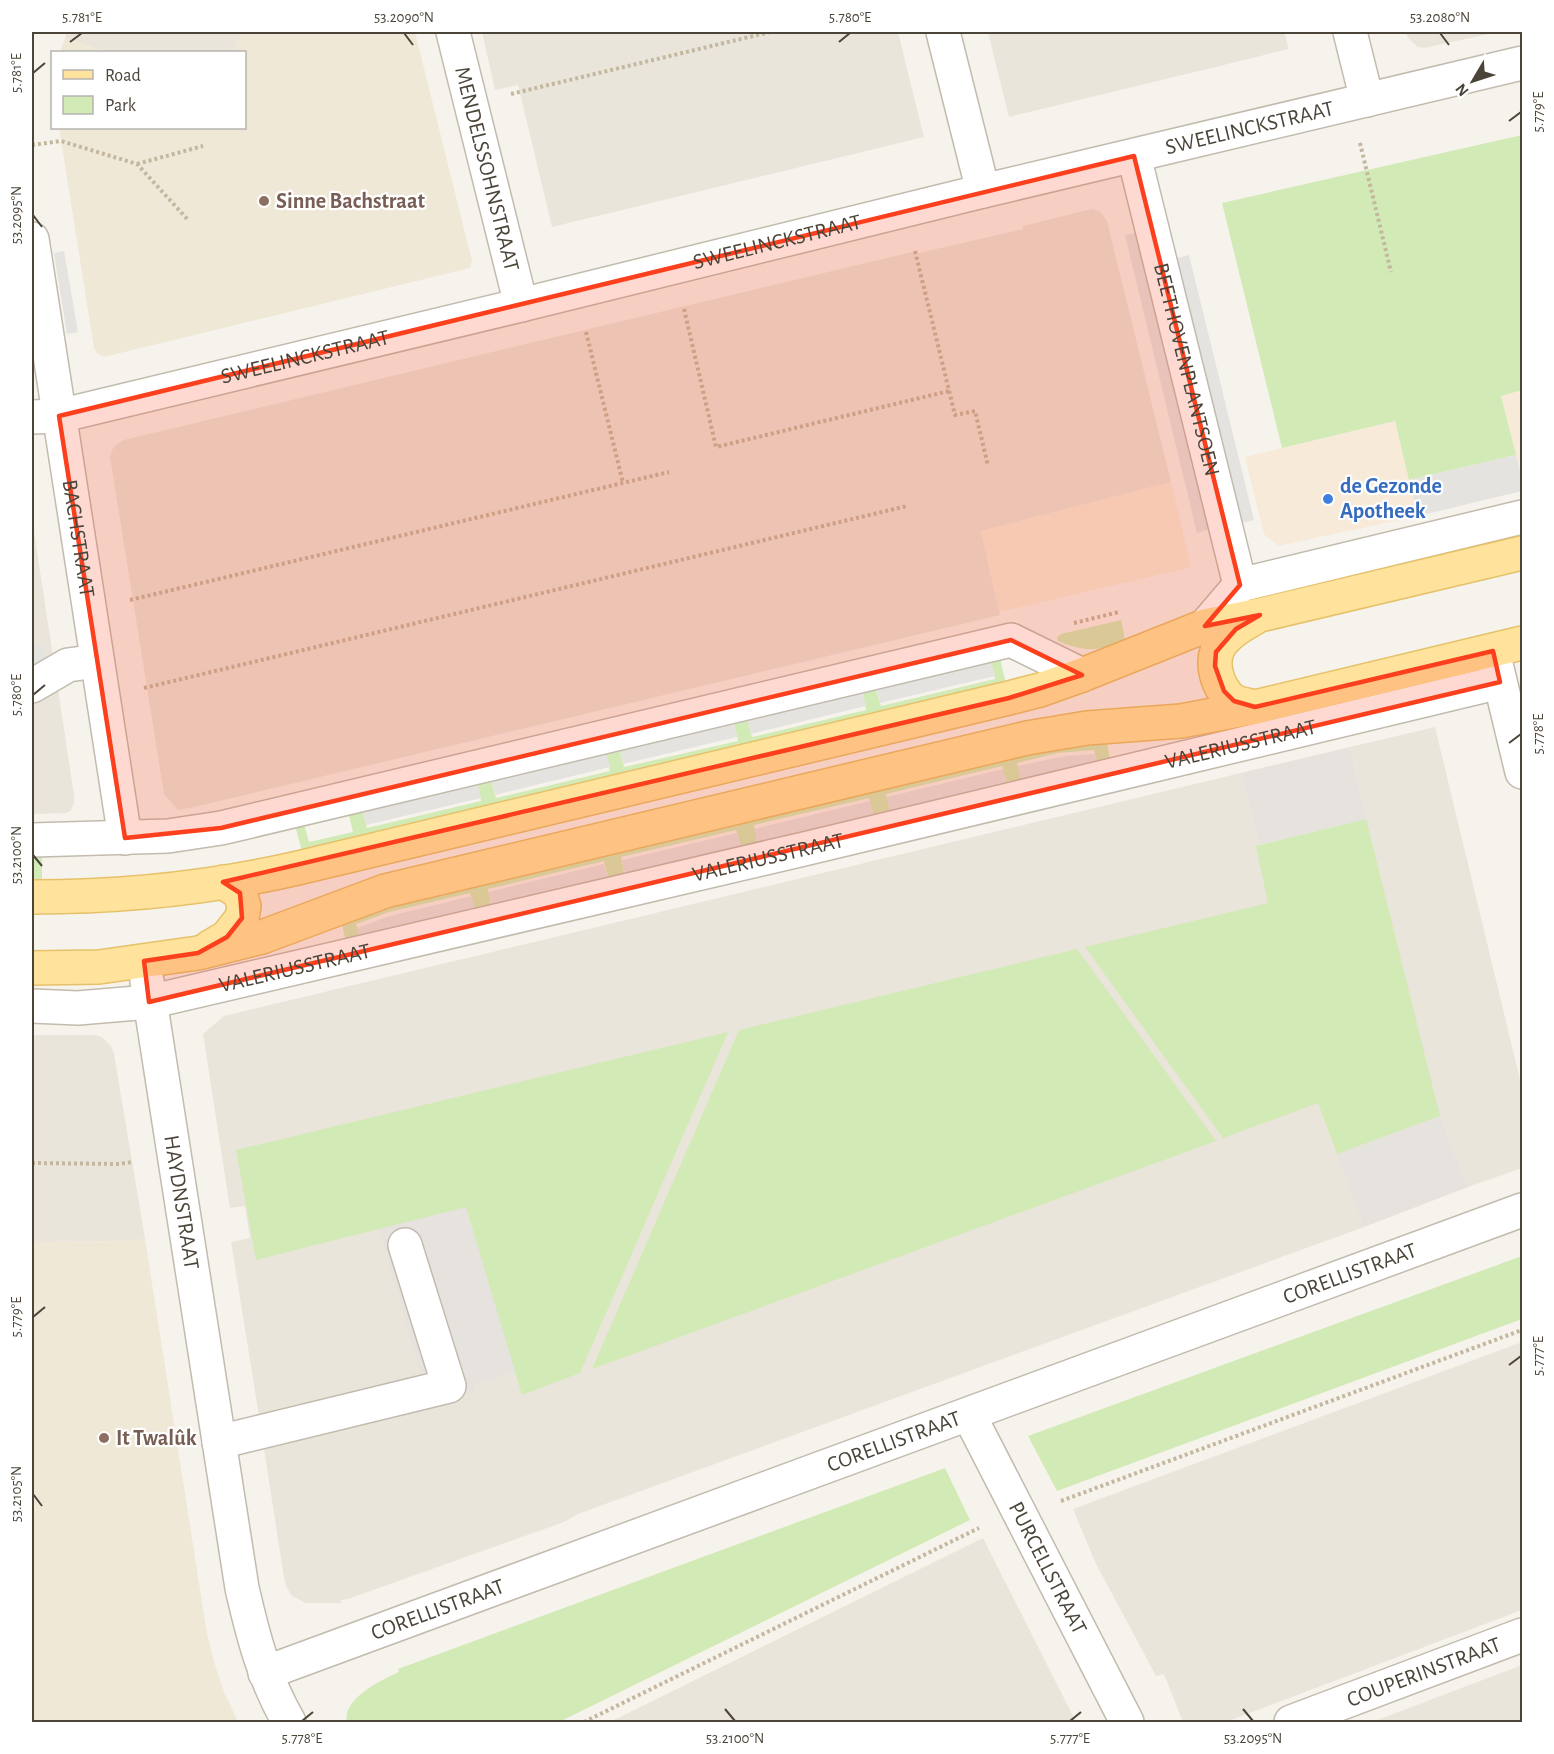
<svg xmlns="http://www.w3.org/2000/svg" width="1554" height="1754" viewBox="0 0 1554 1754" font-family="'Alegreya Sans',sans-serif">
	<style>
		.residential { fill: #eae5da }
		.commercial { fill: #f7ead8 }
		.industrial { fill: #e6e2dd }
		.education { fill: #efe8d6 }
		.green { fill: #d2eab5 }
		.parking { fill: #e5e3e0 }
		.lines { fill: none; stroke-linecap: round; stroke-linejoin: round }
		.minor-casing { stroke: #c2bbae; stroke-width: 36 }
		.major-casing { stroke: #e6c16a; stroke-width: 36 }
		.path { stroke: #c4b79f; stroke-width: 4; stroke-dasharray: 3 3; stroke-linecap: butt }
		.minor { stroke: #fff; stroke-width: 33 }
		.major { stroke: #ffe39c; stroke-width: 33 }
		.marked { fill: #fc3f1d; fill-opacity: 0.2; stroke: #fc3f1d; stroke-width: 4.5; stroke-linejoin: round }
		.ticks { fill: none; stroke: #4b4439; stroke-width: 2 }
		.education-dot { fill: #8d6e63; stroke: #fff; stroke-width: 2 }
		.shop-dot { fill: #3f7fe0; stroke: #fff; stroke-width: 2 }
		.labels { text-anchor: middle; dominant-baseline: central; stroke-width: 4.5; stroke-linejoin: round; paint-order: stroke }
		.street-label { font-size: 22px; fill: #4b4439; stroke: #fff }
		.education-label { font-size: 22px; font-weight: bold; fill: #785e54; stroke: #fff; text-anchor: start }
		.shop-label { font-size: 22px; font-weight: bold; fill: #366cbe; stroke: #fff; text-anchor: start }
		.neatline { fill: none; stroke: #4b4439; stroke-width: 2 }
		.ticks-label { font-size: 15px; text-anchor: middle; fill: #4b4439 }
	</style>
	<rect width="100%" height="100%" fill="#f6f3ec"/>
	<!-- residential -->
	<g class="residential">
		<polygon points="67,32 242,32 234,52 105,52 65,38"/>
		<polygon points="482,32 898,32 924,137 552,227 518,85 495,90"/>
		<polygon points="988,32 1284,32 1289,49 1009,117"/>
		<polygon points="1406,32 1498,32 1424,48 1418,47 1412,42 1407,36"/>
		<polygon points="1092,209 1101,212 1107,221 1171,482 981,531 1000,615 190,808 178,810 164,794 110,457 113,448 117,444 124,440 681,307 912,252 914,254 1023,229 1023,226"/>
		<polygon points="32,518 74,795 74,803 71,810 67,813 32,814"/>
		<polygon points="1435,727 1522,1088 1522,1168 1468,1187 1440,1116 1338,1154 1364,1227 578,1514 564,1522 348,1599 341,1600 341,1603 306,1603 292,1596 287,1588 284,1578 263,1442 475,1392 474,1385 516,1372 424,1382 260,1422 231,1242 250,1238 245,1206 230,1208 203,1034 224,1016 1241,773 1259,845 1366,819 1350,747"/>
		<polygon points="32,1035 96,1035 102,1037 111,1046 114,1054 145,1239 130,1241 32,1242"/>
		<polygon points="1522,1342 1522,1610 1226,1722 1183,1722 1164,1674 1156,1676 1096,1564 1073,1509"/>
		<polygon points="983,1538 1076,1722 610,1722"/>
		<polygon points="1522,1665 1522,1722 1372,1722"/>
	</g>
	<!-- commercial -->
	<g class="commercial">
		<polygon points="1522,390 1522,480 1501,395"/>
		<polygon points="1395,421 1418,516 1278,546 1264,534 1245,457"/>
		<polygon points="1171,482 1191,567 999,612 981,531"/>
	</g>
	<!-- industrial -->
	<g class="industrial">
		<polygon points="1350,747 1366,819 1259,845 1241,773"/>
		<polygon points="1440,1116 1468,1187 1364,1227 1337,1154"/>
		<polygon points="466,1207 516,1372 474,1385 476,1392 263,1442 423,1382 379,1228"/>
	</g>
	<!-- education -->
	<g class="education">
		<polygon points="242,32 415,32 472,261 470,268 108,356 102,356 97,353 94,348 59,128 244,128 244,52 234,52"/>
		<polygon points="65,38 105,52 60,52"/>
		<polygon points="145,1239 207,1634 215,1665 224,1692 238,1722 32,1722 32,1242 130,1241"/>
	</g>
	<!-- green -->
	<g class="green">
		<polygon points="1522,135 1522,390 1501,396 1516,455 1409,480 1395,421 1282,448 1222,203"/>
		<path d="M1121,620L1125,640L1124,642C1097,651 1084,652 1058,641L1057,638L1061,634Z"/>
		<polygon points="990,658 1000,658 1006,684 302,851 294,822 303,820 309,842 353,832 349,815 363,812 367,828 481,801 478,785 491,781 496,798 610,771 606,754 620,751 624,767 738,741 734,724 748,721 752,737 866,710 863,693 876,690 881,706 995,679"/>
		<polygon points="1107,744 1111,763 1098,766 1094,750 1058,753 1017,763 1021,779 1006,782 1002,766 886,794 890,810 873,814 869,798 754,825 757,842 741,846 736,830 621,857 624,873 608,877 604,861 488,889 491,905 475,909 470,893 389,912 356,924 361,942 347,946 342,924 388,907 1040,751"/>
		<polygon points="1366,819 1440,1116 1337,1154 1318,1103 1223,1138 1085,947 1268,903 1256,846"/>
		<rect x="32" y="852" width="10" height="30"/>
		<polygon points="1077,949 1216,1141 592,1369 739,1030"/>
		<polygon points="728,1032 580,1373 522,1395 466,1207 256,1260 236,1150"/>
		<polygon points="1522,1256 1522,1319 1057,1491 1028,1436"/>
		<path d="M945,1468L970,1520L559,1722H347C342,1699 381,1680 399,1672L398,1669Z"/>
	</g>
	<!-- parking -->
	<g class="parking">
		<polygon points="1139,232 1212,529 1197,533 1125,235"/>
		<polygon points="64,251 78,332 67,334 54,253"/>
		<polygon points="1189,255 1254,520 1239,524 1174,259"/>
		<polygon points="1516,455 1522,480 1522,491 1418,516 1409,480"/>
		<polygon points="32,646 44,646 47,666 32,675"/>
		<polygon points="990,658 995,676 880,703 875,684"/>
		<polygon points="861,688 866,706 751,734 746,715"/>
		<polygon points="733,718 737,737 623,764 619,745"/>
		<polygon points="605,748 610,767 495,795 490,776"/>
		<polygon points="1095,754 1098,766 1022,785 1018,766 1065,756"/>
		<polygon points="1003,769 1007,788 891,816 887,797"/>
		<polygon points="476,779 481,798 366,825 362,806"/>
		<polygon points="870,801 875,820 758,847 754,829"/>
		<polygon points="737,833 742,851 626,879 622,860"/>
		<polygon points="604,864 609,883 493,911 488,892"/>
		<polygon points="472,896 476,915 361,942 357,928 390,916"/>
	</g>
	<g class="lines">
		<defs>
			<g id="minor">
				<path id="s1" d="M453,32L521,305"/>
				<polyline points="943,32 983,191"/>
				<polyline points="1350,32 1367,100"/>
				<path id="s2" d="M1134,156L1240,585"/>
				<path id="s3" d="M32,239L125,838"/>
				<path id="s4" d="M32,417L59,416L521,305L983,191L1522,63"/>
				<polyline points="1205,626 1240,585 1522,517"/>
				<polyline points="1495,660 1522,772"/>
				<polyline points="32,686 68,665 97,661"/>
				<polyline points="32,840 168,836 221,828 1011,640 1082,675"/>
				<path id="s5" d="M147,981L242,1588C253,1636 264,1679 289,1722"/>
				<path id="s6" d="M32,1006L78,1008L149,1002L804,849L1500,682"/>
				<path id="s7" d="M969,1415L1127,1722"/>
				<polyline points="219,1442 449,1386 405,1245"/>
				<path id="s8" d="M265,1673L1522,1210"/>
				<path id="s9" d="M1291,1722L1522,1635"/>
			</g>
			<g id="major">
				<path d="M1253,619C1242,625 1231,631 1223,641C1208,658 1216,686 1232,700C1238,704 1248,705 1255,707"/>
				<path d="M32,897C121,897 211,888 298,868L1009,698L1040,690L1082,675L1205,626L1260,615L1522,553"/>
				<polyline points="210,947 227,937 242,918 244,906 240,893 223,882"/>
				<polyline points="32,968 99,967 198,953 262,937 385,891 1027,738 1087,728 1181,721 1255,707 1522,643"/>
			</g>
		</defs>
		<!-- minor casing -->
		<use href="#minor" class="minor-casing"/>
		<!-- major casing -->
		<use href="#major" class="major-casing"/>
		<!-- path -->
		<g class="path">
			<polyline points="511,94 770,32"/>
			<polyline points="1360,143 1391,272"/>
			<polyline points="32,145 61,141 137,164 189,221"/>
			<polyline points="137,164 203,146"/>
			<polyline points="915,251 955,415 975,411 988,466"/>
			<polyline points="684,309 716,447 949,391"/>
			<polyline points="586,332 623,483"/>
			<polyline points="130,600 669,472"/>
			<polyline points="1074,623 1119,612"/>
			<polyline points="144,688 907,506"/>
			<polyline points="32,1163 119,1164 132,1162"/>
			<polyline points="1061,1501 1522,1330"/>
			<polyline points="584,1722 979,1528"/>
		</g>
		<!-- minor -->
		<use href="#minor" class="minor"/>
		<!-- major -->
		<use href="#major" class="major"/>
	</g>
	<!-- marked area -->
	<path class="marked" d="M1134,156L1240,585L1205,626L1260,615L1236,629L1216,652L1215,666L1224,691L1234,701L1255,707L1493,651L1500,682L149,1002L144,961L198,953L227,937L242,918L240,893L223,882L1009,698L1082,675L1011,640L221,828L125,838L59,416Z"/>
	<!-- ticks -->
	<path class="ticks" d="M404,33L413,45M1440,33L1449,45M70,42L82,33M839,42L850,33M33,73L45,63M1509,121L1521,112M33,215L42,227M33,695L45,685M1509,743L1521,734M33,855L42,866M33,1317L45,1307M1509,1365L1521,1356M33,1494L42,1506M725,1709L735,1721M1243,1709L1253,1721M302,1721L313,1712M1070,1721L1081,1712"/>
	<!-- markers -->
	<g class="education-dot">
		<circle cx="264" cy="201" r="6"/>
		<circle cx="104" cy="1438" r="6"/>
	</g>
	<circle class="shop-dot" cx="1328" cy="499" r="6"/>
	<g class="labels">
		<!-- street labels -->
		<g class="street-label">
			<text stroke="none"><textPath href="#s4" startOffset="1252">SWEELINCKSTRAAT</textPath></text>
			<text stroke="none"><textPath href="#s1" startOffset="141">MENDELSSOHNSTRAAT</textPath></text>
			<text stroke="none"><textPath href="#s4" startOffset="766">SWEELINCKSTRAAT</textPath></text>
			<text stroke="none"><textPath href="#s4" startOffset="280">SWEELINCKSTRAAT</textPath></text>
			<text stroke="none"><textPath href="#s2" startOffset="220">BEETHOVENPLANTSOEN</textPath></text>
			<text stroke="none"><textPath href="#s3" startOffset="303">BACHSTRAAT</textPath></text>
			<text stroke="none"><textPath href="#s6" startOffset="1239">VALERIUSSTRAAT</textPath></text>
			<text stroke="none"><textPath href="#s6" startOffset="753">VALERIUSSTRAAT</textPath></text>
			<text stroke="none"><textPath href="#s6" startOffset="267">VALERIUSSTRAAT</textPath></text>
			<text stroke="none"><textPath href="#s5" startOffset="224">HAYDNSTRAAT</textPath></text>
			<text stroke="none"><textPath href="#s8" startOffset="1156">CORELLISTRAAT</textPath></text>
			<text stroke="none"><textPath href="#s8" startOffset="670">CORELLISTRAAT</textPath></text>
			<text stroke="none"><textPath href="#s7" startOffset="172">PURCELLSTRAAT</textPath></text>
			<text stroke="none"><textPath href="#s8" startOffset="184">CORELLISTRAAT</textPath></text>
			<text stroke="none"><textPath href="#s9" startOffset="142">COUPERINSTRAAT</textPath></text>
		</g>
		<!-- education labels -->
		<g class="education-label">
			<text x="276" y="201">Sinne Bachstraat</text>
			<text x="116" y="1438">It Twalûk</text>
		</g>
		<!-- shop labels -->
		<g class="shop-label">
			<text x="1340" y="486">de Gezonde<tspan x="1340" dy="25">Apotheek</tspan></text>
		</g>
	</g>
	<!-- border -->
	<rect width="1554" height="1754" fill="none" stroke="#ffffff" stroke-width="66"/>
	<!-- legend -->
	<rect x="51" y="51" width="195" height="78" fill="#ffffff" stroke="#b7b4b0" stroke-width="1.5"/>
	<rect x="63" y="70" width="30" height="9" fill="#ffe39c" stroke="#b7b4b0" stroke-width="1.5"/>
	<text x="105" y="81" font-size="18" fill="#4b4439">Road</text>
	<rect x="63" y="96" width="30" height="18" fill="#d2eab5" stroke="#b7b4b0" stroke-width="1.5"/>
	<text x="105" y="111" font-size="18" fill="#4b4439">Park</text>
	<!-- north arrow -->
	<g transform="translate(1473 81) rotate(231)" stroke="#ffffff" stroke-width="4.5" paint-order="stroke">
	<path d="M0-4.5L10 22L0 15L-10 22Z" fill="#4b4439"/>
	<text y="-9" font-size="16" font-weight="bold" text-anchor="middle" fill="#4b4439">N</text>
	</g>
	<rect x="33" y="33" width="1488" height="1688" class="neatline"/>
	<g class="ticks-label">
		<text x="82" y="22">5.781°E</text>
		<text x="404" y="22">53.2090°N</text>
		<text x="850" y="22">5.780°E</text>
		<text x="1440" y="22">53.2080°N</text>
		<text transform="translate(16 73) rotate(-90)" y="5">5.781°E</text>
		<text transform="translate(1538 112) rotate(-90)" y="5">5.779°E</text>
		<text transform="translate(16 215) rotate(-90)" y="5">53.2095°N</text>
		<text transform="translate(16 695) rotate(-90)" y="5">5.780°E</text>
		<text transform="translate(1538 734) rotate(-90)" y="5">5.778°E</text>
		<text transform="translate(16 855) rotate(-90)" y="5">53.2100°N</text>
		<text transform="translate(16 1317) rotate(-90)" y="5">5.779°E</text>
		<text transform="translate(1538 1356) rotate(-90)" y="5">5.777°E</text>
		<text transform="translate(16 1494) rotate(-90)" y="5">53.2105°N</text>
		<text x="302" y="1743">5.778°E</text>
		<text x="735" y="1743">53.2100°N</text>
		<text x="1070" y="1743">5.777°E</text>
		<text x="1253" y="1743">53.2095°N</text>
	</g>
</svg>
